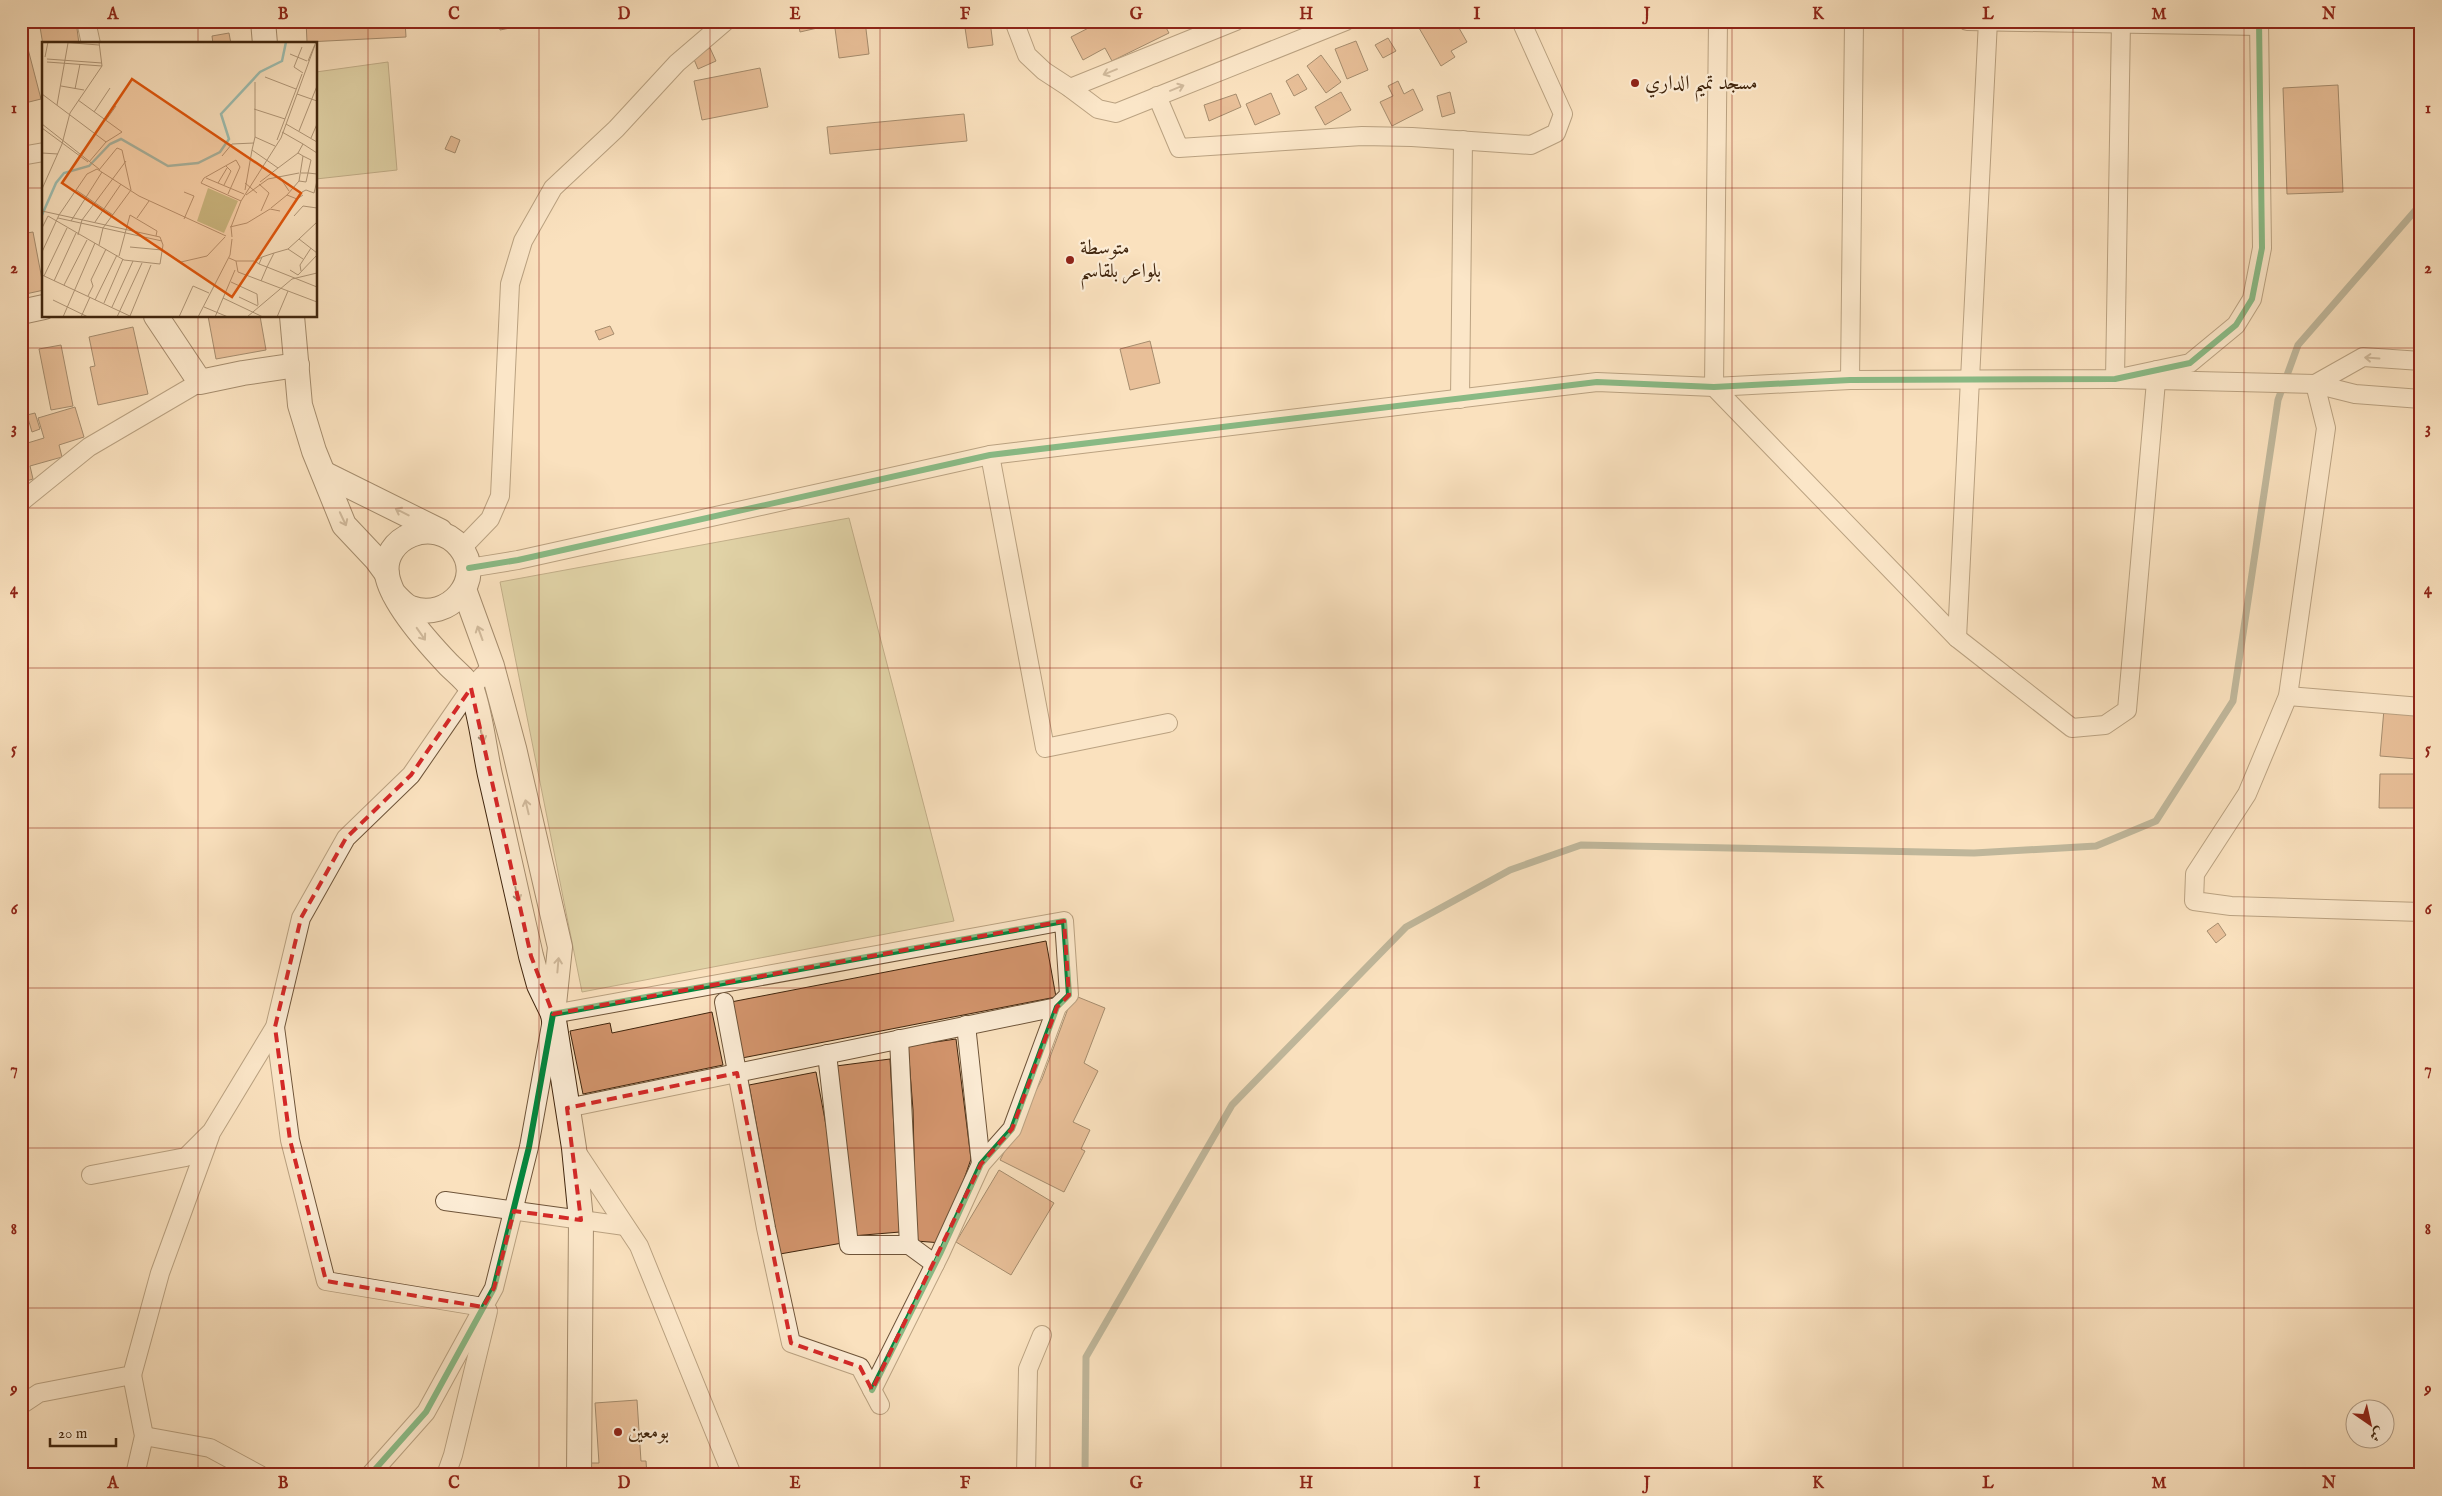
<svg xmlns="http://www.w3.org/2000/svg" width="2442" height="1496" viewBox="0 0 2442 1496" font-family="'IM FELL English',Amiri,serif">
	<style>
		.green { fill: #c4c18d; stroke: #82734d }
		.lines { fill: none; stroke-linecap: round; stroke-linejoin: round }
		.stream { stroke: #78816f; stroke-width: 7 }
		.building { fill: #d2946c; stroke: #40250d }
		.street-casing { stroke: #6e5439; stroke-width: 20 }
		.secondary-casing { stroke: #40250d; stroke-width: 26 }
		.street { stroke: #fcecd5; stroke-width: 18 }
		.secondary { stroke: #fcecd5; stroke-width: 24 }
		.cycleway-casing { stroke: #fcecd5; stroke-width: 9 }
		.cycleway { stroke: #00873e; stroke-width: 6 }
		.oneway { stroke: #9e8871 }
		.marked { fill: none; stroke: #d62828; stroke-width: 4; stroke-dasharray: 10 6; stroke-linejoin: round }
		.grid { fill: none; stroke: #8f2418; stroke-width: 1; stroke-opacity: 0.55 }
		.poi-dot { fill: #8f2418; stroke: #fcecd5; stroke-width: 2 }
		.labels { text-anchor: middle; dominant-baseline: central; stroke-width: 4.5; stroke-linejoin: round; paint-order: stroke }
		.poi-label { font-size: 20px; fill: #40250d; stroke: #fcecd5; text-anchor: start }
		.inset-river { fill: none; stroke: #9ebeb1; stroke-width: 2.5 }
		.inset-road { fill: none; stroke: #b09677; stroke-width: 1 }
		.view { fill: #e0560c; fill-opacity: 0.15; stroke: #e0560c; stroke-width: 2.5 }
		.inset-edge { fill: none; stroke: #40250d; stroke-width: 2.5 }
		.neatline { fill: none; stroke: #8f2418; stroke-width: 2 }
		.grid-label { font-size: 16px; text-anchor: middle; font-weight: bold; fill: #8f2418 }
	</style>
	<rect width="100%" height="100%" fill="#fae1be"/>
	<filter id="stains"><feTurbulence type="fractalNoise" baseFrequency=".004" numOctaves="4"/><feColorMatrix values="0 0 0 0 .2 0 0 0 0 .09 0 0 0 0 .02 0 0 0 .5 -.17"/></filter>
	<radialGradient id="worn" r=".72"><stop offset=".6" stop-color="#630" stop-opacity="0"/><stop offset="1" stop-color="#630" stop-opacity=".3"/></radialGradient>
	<!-- green -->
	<g class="green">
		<polygon points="388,62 397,170 316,179 316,72"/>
		<polygon points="849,518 954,921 582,992 500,582"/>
	</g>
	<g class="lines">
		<!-- stream -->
		<polyline class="stream" points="1085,1475 1086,1357 1232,1105 1406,927 1510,870 1581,845 1974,853 2096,846 2156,821 2233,701 2278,400 2298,345 2421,204"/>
	</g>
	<!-- building -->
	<g class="building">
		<polygon points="39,21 76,21 79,44 44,44 44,51"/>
		<polygon points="306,21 405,21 406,37 307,42"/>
		<polygon points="498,21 546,21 500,30"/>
		<polygon points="798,21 825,21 826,26 800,32"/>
		<polygon points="834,21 865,21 869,54 839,58"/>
		<polygon points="964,21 990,21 993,45 968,48"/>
		<polygon points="1102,21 1171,21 1164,24 1169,33 1112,61 1105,48 1083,60 1071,37"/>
		<polygon points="1415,21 1455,21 1467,42 1451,51 1455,57 1441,66"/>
		<polygon points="21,22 41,99 21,104"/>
		<polygon points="229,33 231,44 213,44 212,36"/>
		<polygon points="1388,38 1396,51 1383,58 1375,45"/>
		<polygon points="1356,41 1368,70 1347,79 1335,49"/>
		<polygon points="710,48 716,61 698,69 693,57"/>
		<polygon points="1321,55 1341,82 1326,93 1307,66"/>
		<polygon points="760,68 768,107 702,120 694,81"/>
		<polygon points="1298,74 1307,89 1294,96 1286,81"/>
		<polygon points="1398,81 1404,94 1413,89 1423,110 1392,126 1380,102 1393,96 1388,86"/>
		<polygon points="2338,85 2343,192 2287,194 2283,88"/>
		<polygon points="1341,92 1351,110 1325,125 1315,107"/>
		<polygon points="1450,92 1455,113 1442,117 1437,96"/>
		<polygon points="1271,93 1280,114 1255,125 1246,104"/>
		<polygon points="1236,94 1241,107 1209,121 1204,105"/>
		<polygon points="964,114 967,141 830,154 827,127"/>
		<polygon points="451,136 460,140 455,153 445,149"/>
		<polygon points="33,232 44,290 21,295 21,234"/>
		<polygon points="208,316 260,316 266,350 216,359"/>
		<polygon points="610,326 614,334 599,340 595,331"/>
		<polygon points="133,327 148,394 98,405 90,367 95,366 89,337"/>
		<polygon points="1150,341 1160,383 1130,390 1120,349"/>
		<polygon points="61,345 73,406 51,410 39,349"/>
		<polygon points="75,407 84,437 59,445 62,457 30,466 33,479 23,482 21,445 44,438 38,418"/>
		<polygon points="35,413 40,429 32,432 27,415"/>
		<polygon points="2384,709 2421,712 2418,759 2380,756"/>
		<polygon points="2380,774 2417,774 2416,808 2379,808"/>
		<polygon points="2218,923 2226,935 2216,943 2207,931"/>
		<polygon points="1046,941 1056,997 742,1058 731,1002"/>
		<polygon points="1073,995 1105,1008 1084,1063 1098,1071 1073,1122 1090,1130 1081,1149 1085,1151 1064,1192 1000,1160 1042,1079"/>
		<polygon points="712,1012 723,1065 583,1094 570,1031 610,1023 612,1033"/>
		<polygon points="956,1039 971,1159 942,1243 916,1241 913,1110 908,1046"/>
		<polygon points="890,1059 900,1232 852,1236 836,1066"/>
		<polygon points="816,1072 848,1242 780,1254 749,1085"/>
		<polygon points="999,1170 1054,1203 1011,1275 956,1242"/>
		<polygon points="637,1400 641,1461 646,1461 647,1475 591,1475 590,1463 599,1463 595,1403"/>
	</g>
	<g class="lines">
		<defs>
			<g id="street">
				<polyline points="86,21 91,44"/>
				<polyline points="1014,21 1027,55 1044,71 1070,88 1098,109 1116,113 1346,21"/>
				<polyline points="1718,21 1714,387 1957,638 2072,728 2105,725 2127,710 2157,370"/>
				<polyline points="1967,21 2259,26"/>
				<polyline points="2121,21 2115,379 2315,384 2355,394 2421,399"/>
				<polyline points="1070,88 1236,21"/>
				<polyline points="1157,96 1179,148 1362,136 1412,137 1531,145 1556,133 1563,114 1521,21"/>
				<polyline points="21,156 44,152"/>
				<polyline points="1850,380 1854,21"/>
				<polyline points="2315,384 2326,428 2288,696 2247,794 2195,874 2194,901 2231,906 2421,912"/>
				<polyline points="2315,384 2363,357 2421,361"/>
				<polyline points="1460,399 1463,140"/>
				<polyline points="990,455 1045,748 1168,723"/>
				<polyline points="21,502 89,447 200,382"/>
				<polyline points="462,548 490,519 500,496 510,284 523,241 553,188 616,129 677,63 726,21"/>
				<polyline points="469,568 518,560 990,455 1597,382 1714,387 1850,380 2115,379 2190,363 2236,325 2252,299 2262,248 2259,21"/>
				<polyline points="1957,638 1988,21"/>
				<polyline points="2288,696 2421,707"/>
				<polyline points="724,1002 766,1228 791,1343 860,1367 880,1405"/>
				<polyline points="966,1025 981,1164"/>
				<polyline points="275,1027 290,1140 326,1281 483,1307"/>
				<polyline points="899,1039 909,1245"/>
				<polyline points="827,1054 849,1245 909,1245 935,1264"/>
				<polyline points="567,1108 1057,1007"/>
				<polyline points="576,1151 639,1246 732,1475"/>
				<polyline points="91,1175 186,1157 212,1131 275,1027 301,918 346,838 411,775 471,688 492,666"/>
				<polyline points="445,1201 625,1226"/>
				<polyline points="132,1375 144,1436 135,1475"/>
				<polyline points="21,1405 39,1393 132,1375 160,1273 210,1136"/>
				<polyline points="144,1436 210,1448 260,1475"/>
				<polyline points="370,1475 426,1412 494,1288 529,1147 553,1014 1064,921 1069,995 1057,1007 1012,1129 981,1164 940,1254 872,1390"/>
				<polyline points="446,1475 453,1455 488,1311"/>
				<polyline points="1026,1475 1028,1369 1042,1335"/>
			</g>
			<g id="secondary">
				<polyline points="263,21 265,44"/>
				<polyline points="21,312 44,307"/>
				<polyline points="156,316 200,382 243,373 297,365"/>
				<polyline points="292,316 300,405 314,451 344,525 376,559 387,574"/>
				<polyline points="325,474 440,531"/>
				<polyline points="464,589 492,666 514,748 560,947 553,1014 574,1148 581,1220 579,1475"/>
				<path d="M394,594C399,599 405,606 411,608C449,622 486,579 460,547C434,515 381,537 387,575C392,603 429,644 449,665C456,672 468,681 472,690C481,716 484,747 490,775C504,835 517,895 531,956L539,985L553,1014"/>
			</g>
		</defs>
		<!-- street casing -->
		<use href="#street" class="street-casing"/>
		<!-- secondary casing -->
		<use href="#secondary" class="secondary-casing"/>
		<!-- street -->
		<use href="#street" class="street"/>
		<!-- secondary -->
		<use href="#secondary" class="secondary"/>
		<defs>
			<g id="cycleway">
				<polyline points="469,568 518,560 990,455 1597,382 1714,387 1850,380 2115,379 2190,363 2236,325 2252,299 2262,248 2259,21"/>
				<polyline points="370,1475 426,1412 494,1288 529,1147 553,1014 1064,921 1069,995 1057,1007 1012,1129 981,1164 940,1254 872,1390"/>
			</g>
		</defs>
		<!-- cycleway casing -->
		<use href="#cycleway" class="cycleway-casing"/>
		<!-- cycleway -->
		<use href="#cycleway" class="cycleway"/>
	</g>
	<!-- one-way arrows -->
	<defs><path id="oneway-shaft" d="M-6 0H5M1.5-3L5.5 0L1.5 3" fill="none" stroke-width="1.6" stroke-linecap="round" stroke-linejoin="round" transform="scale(1.25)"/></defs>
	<g class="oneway">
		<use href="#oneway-shaft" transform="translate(1110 72) rotate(158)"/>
		<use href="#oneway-shaft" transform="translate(1177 88) rotate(-22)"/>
		<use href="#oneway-shaft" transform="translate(2372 358) rotate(-176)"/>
		<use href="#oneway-shaft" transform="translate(402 512) rotate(-153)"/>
		<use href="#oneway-shaft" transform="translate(343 519) rotate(65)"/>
		<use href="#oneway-shaft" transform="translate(480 633) rotate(-110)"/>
		<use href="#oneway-shaft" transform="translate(421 634) rotate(55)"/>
		<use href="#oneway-shaft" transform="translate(482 735) rotate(77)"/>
		<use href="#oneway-shaft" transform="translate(527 807) rotate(-103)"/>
		<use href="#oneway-shaft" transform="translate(517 894) rotate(77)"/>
		<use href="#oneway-shaft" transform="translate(558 965) rotate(-85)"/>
	</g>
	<!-- marked area -->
	<path d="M0 0H2442V1496H0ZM471,688L531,956L553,1014L1064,921L1069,995L1057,1007L1012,1129L981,1164L872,1390L860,1367L791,1343L737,1073L567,1108L581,1220L514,1211L494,1288L483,1307L326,1281L290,1140L275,1027L301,918L346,838L411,775Z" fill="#fae1be" fill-opacity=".55" fill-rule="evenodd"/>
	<path class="marked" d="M471,688L531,956L553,1014L1064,921L1069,995L1057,1007L1012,1129L981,1164L872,1390L860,1367L791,1343L737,1073L567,1108L581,1220L514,1211L494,1288L483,1307L326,1281L290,1140L275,1027L301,918L346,838L411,775Z"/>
	<!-- grid -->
	<path class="grid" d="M198,21V44M368,21V1475M539,21V1475M710,21V1475M880,21V1475M1050,21V1475M1221,21V1475M1392,21V1475M1562,21V1475M1732,21V1475M1903,21V1475M2073,21V1475M2244,21V1475M21,188H44M316,188H2421M198,316V1475M21,348H2421M21,508H2421M21,668H2421M21,828H2421M21,988H2421M21,1148H2421M21,1308H2421"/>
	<!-- markers -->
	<g class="poi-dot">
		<circle cx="1635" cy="83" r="5"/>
		<circle cx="1070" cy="260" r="5"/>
		<circle cx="618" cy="1432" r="5"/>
	</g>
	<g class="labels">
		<!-- poi labels -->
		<g class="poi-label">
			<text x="1645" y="83">مسجد تميم الداري</text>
			<text x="1080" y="248">متوسطة<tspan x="1080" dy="23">بلواعر بلقاسم</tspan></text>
			<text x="628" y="1432">بومعين</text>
		</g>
	</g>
	<!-- overview -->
	<g transform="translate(42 42)">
		<rect width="275" height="275" fill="#fae1be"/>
		<path d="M166,146L196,159L182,191L155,179Z" fill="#c4c18d"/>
		<path class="inset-river" d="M0,173L14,141L22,131L47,124L68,102L79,97L126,124L156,121L178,110L187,97L179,72L218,30L240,19L244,0"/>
		<path class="inset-road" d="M18,0L57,3M260,5L252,25L261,31M248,12L265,19M3,15L6,0M5,17L60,21M266,19L274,0M5,20L60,24M223,35L254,47M19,44L42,48M33,47L38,22M0,52L64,100M255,52L275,59M36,58L80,90L64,100L47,120M15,63L26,1M212,67L243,77M52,70L68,46M64,78L74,64M0,82L57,127M244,82L275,100M0,86L46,120M257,89L275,44M240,90L261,102L256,111M213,95V40M269,96L275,82M235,98L260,32M261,102L275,111M210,108L213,95L233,104M0,111L16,112M180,114L190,102L212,101M194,118L162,136L159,141L199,159M236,126L256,111L261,114L257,139M259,131H266L269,118L261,114M237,134L247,149M164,136L202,152M176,141L185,126M203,141L215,151M217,142L227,151L219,169M182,143L189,129L184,124M0,147L20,102L28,71L60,24L57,0M34,148L71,173M203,148L210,108L236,126L218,140M260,150L264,148L272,151L275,139M186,152L198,125L194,118M204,153L226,137L257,131M245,153L257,139L264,140L266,131L275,132M229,166L245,153L255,157L261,153M0,169L118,195L121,203L118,222L82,218L6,174L0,186M252,174L261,164L275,166M16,176L120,199M95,176L107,159M142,177L152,154L142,150M29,179L60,130M53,180L79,142M188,185L205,181L228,167L238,169M36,193L40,178L84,119M190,195L189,185L199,159L239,96L273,3M257,197L275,180M57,203L61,186L89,148L80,108L75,106L57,128M88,205L120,208L139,220L165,214L183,195M246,207L261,217M0,210L17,173L45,132L55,127L97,154L184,194M77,214L88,173L115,189L114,194M220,215L213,219L217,222L220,215L232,211M187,216L194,219L196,230L275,260M194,219H212M217,222L225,225L232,211L246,207L257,197L275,211M248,228L256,233L275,213M259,229L258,223L269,206M0,233L90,275M2,234L25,186M12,239L34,191M219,239L225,225L275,245M189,240L215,252L216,263M22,243L45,198M46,254L51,244L49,238L64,207M197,255L216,264M181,256L221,275M11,258L46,275M53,258L75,213M62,261L81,217M70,265L91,219M162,265L186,275M88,274L109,223M21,275L53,201M39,275L48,255M75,275L100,221M137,275L151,244L167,251M156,275L188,213L190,197M173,275L193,228M205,275L250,237L275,231M235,275L246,249"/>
		<path class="view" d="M90,37L259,151L190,255L20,141Z"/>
		<rect width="275" height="275" class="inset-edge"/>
	</g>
	<!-- margin -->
	<rect width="2442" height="1496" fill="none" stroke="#fae1be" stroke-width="55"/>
	<!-- north arrow -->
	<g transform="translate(2370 1424) rotate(146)"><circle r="24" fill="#fcecd5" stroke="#b19c85"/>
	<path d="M0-4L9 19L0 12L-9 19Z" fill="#8f2418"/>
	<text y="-8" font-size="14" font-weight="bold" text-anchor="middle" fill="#40250d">ش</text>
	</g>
	<!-- scale -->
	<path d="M50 1438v8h66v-8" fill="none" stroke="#40250d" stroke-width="2.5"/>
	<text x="58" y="1438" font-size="15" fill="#40250d" stroke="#fcecd5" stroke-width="4" paint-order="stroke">20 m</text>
	<rect x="28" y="28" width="2386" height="1440" class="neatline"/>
	<g class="grid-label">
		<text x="113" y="19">A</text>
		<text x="283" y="19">B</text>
		<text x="454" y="19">C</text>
		<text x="624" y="19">D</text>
		<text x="795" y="19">E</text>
		<text x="965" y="19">F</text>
		<text x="1136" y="19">G</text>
		<text x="1306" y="19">H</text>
		<text x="1477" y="19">I</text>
		<text x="1647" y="19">J</text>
		<text x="1818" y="19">K</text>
		<text x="1988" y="19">L</text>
		<text x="2159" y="19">M</text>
		<text x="2329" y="19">N</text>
		<text x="14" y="113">1</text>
		<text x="2428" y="113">1</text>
		<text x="14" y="273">2</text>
		<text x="2428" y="273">2</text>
		<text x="14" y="433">3</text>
		<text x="2428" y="433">3</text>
		<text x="14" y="594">4</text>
		<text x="2428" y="594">4</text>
		<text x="14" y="754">5</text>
		<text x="2428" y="754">5</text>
		<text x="14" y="914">6</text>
		<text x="2428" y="914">6</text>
		<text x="14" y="1074">7</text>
		<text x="2428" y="1074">7</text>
		<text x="14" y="1234">8</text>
		<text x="2428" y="1234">8</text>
		<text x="14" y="1394">9</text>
		<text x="2428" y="1394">9</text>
		<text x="113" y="1488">A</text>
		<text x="283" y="1488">B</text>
		<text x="454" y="1488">C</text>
		<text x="624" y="1488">D</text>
		<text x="795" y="1488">E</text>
		<text x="965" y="1488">F</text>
		<text x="1136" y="1488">G</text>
		<text x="1306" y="1488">H</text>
		<text x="1477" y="1488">I</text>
		<text x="1647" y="1488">J</text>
		<text x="1818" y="1488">K</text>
		<text x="1988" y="1488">L</text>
		<text x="2159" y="1488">M</text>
		<text x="2329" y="1488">N</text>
	</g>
	<rect width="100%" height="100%" filter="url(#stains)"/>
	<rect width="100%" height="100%" fill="url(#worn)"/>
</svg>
